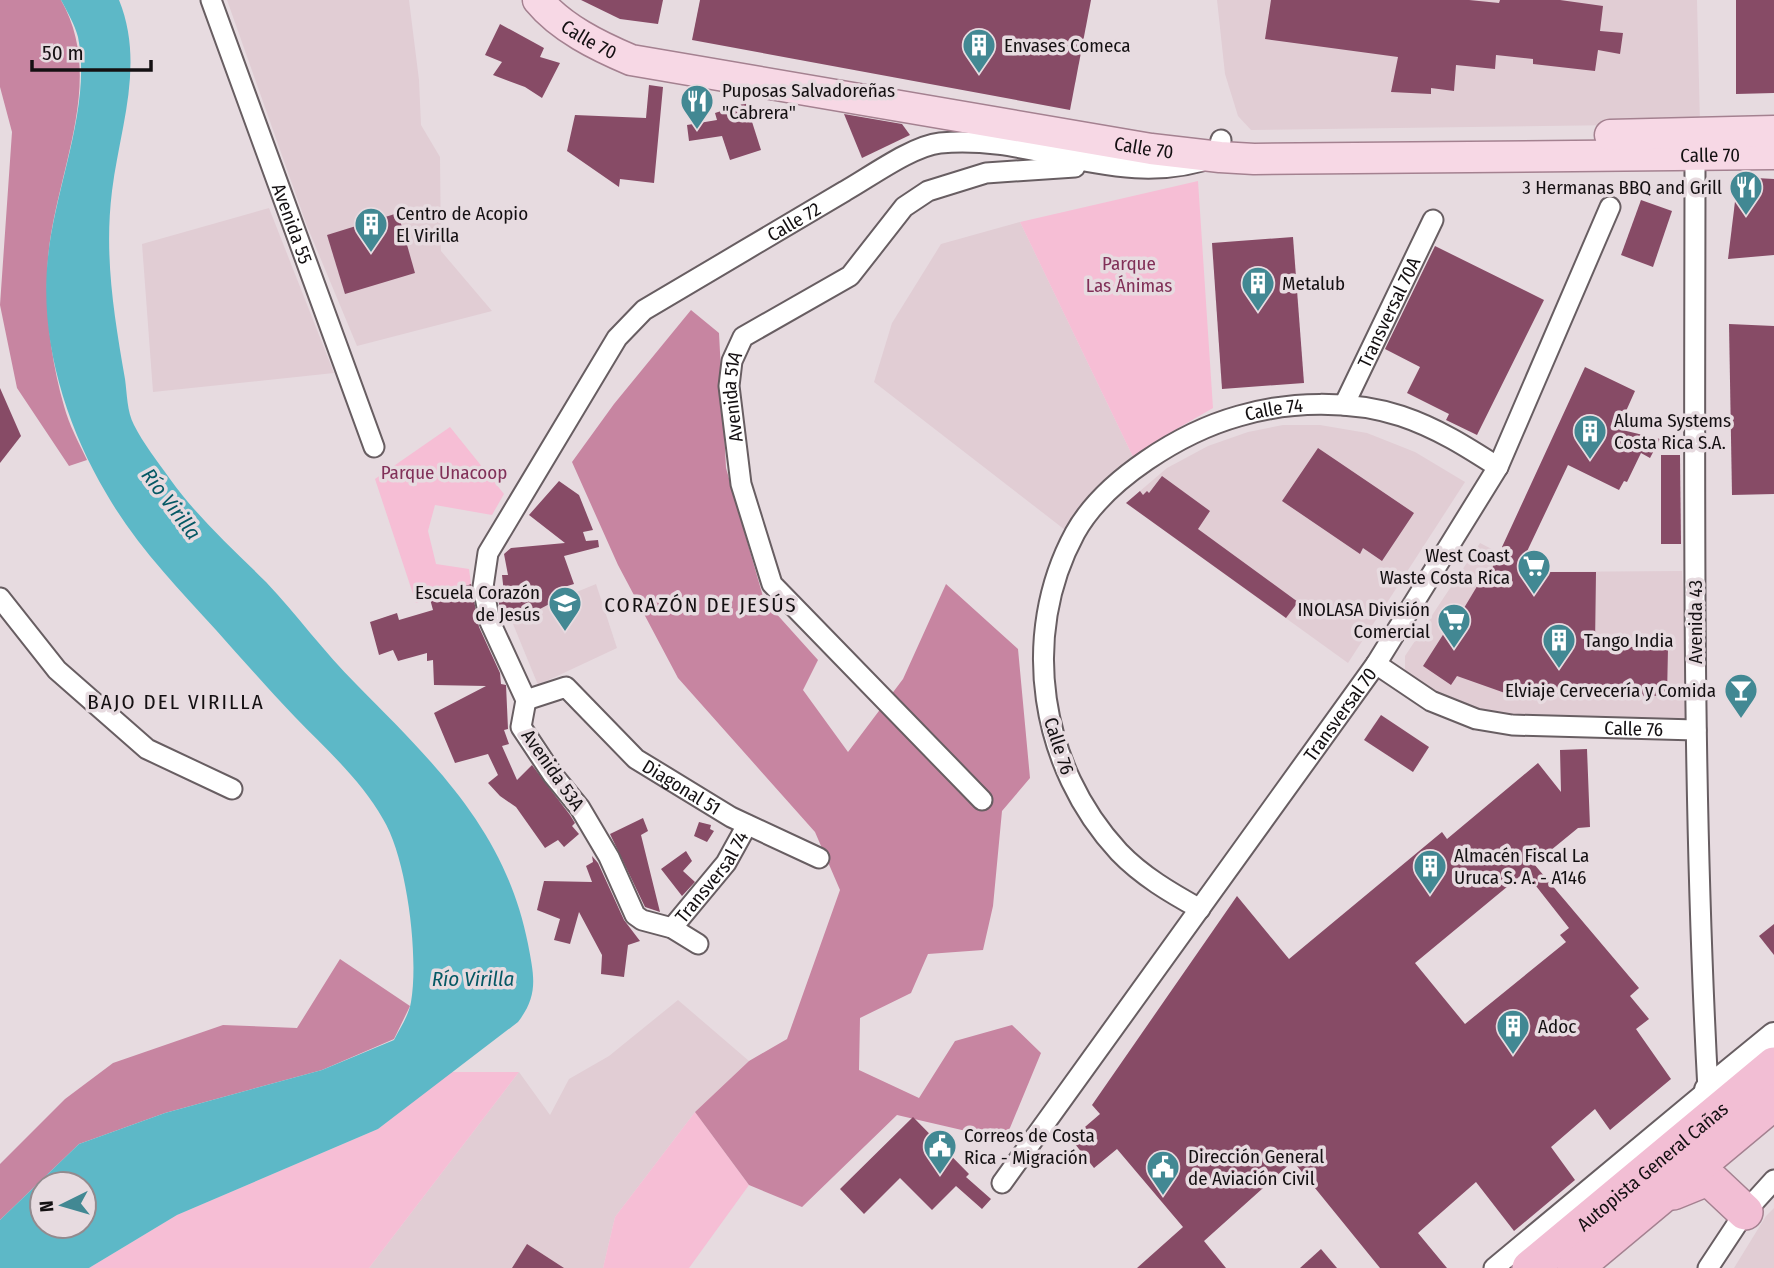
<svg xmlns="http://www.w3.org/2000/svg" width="1774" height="1268" viewBox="0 0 1774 1268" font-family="'Fira Sans Condensed',sans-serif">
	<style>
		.built { fill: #e1cdd4 }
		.green { fill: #f6bed5 }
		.forest { fill: #c785a1 }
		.water { fill: #5db8c7; fill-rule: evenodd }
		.building { fill: #874b66; fill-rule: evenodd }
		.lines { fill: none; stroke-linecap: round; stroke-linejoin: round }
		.street-casing { stroke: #685e62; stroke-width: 23 }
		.secondary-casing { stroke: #685e62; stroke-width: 30 }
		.primary-casing { stroke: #a48190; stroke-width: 33 }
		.highway-casing { stroke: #a48190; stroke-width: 38 }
		.street { stroke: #fff; stroke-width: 19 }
		.secondary { stroke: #fff; stroke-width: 26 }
		.primary { stroke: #f7d8e5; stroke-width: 30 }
		.highway { stroke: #f2bed4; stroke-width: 35 }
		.labels { text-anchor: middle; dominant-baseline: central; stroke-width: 7; stroke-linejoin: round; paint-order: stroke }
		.street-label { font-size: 19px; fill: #141012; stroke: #e7dbe0 }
		.poi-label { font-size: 19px; fill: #141012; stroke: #e7dbe0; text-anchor: start }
		.park-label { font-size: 19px; fill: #813058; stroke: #e7dbe0 }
		.water-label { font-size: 21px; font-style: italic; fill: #055864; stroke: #e7dbe0 }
		.neighbourhood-label { font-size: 21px; letter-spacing: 2px; fill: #141012; stroke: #e7dbe0 }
	</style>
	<rect width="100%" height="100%" fill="#e7dbe0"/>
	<!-- built -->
	<g class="built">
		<polygon points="227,0 409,0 419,80 421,125 440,157 441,251 492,311 357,346 307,226"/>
		<polygon points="1217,0 1697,0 1700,124 1251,130 1238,116 1225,74"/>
		<polygon points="269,208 334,373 153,392 142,244"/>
		<polygon points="1020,222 1135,461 1069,533 874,382 892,323 941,244"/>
		<polygon points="1283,425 1320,425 1367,433 1415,452 1465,482 1348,663 1126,503 1167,468 1208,446 1248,432"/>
		<polygon points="1480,543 1536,572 1682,571 1690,711 1682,723 1510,721 1443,699 1409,677 1405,671 1405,656"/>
		<polygon points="596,584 617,648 538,685 511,619"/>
		<polygon points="678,1000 749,1061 695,1112 615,1217 603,1268 369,1268 519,1072 550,1115 569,1079 609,1056"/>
		<polygon points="1774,1208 1774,1268 1734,1268 1766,1216"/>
	</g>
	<!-- green -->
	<g class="green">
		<polygon points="1198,181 1213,408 1161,438 1135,461 1020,222"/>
		<polygon points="450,427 504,494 492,515 435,505 428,531 436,564 469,569 471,584 416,603 375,479"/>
		<polygon points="450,1072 519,1072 369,1268 89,1268 177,1215 378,1129"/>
		<polygon points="695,1112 749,1185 689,1268 603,1268 615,1217"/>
	</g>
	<!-- forest -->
	<g class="forest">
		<path d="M0,0H61C107,81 55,173 48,259C44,306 51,361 64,406C69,425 79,443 87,460L69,466L17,388L0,305L12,132L0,87Z"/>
		<polygon points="691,310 719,333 726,468 764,600 818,660 803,690 848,752 903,679 946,584 1018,649 1030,778 1002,811 993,906 983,950 928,954 911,993 860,1018 859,1070 919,1098 955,1041 1012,1025 1041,1053 1005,1140 897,1115 802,1207 749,1185 695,1112 749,1061 787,1039 840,890 815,832 678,678 618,565 572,462 614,404"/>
		<polygon points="340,959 410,1006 394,1039 322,1070 165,1113 79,1144 0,1220 0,1164 65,1099 113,1063 223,1025 297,1028"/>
	</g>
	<!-- water -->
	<path class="water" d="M61,0H119C145,64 120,127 112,191C104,256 114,315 125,379C127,393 127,412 134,425C143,443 158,462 170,479C197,517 233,549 266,582C297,615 324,652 356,684C434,763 506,831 528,944C534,976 539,995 518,1022L378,1129L177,1215L89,1268H0V1220L79,1144L165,1113L322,1070L394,1040C400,1028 409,1015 411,1002C419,957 407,858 383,819C361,780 326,749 295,717C268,689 242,659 216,630C176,586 135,544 106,493C65,423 39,339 48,257C55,187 92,106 78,37C75,25 67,11 61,0ZM42,1184H84V1226H42Z"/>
	<!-- building -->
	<g class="building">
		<polygon points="581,0 663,0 658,24 620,19"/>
		<polygon points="700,0 1091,0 1070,110 692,40"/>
		<polygon points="1271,0 1469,0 1499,3 1500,0 1560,0 1603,6 1600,31 1623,33 1620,54 1598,50 1595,71 1533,64 1533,59 1496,55 1495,69 1456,65 1454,91 1431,88 1431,94 1391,92 1398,57 1265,39"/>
		<polygon points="1736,0 1774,0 1774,93 1736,94"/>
		<polygon points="500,24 544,48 540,57 560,63 542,98 525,87 493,75 502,62 485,55"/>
		<polygon points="649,85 663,87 654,183 620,179 619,187 567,151 575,115 646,118"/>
		<polygon points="746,103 761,150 730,160 722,136 689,141 687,125 717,120 715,113"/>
		<polygon points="844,114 902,124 910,135 862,158"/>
		<polygon points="1738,177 1774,179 1774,255 1728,259"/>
		<polygon points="1641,200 1672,211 1653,267 1621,255"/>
		<polygon points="398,213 415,273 345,294 327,235"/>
		<polygon points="1293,237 1304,383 1222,389 1212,243"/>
		<polygon points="1435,246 1544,300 1477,435 1446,420 1449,414 1407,393 1420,367 1385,349"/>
		<polygon points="1729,324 1774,326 1774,494 1732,495"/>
		<polygon points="1585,367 1635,391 1618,429 1660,439 1650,458 1641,453 1627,482 1624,481 1619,490 1568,465 1521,564 1536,572 1596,572 1595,646 1668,648 1667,696 1505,693 1457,676 1451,685 1423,666 1455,616 1458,618 1485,573 1487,575 1505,549 1502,547"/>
		<polygon points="0,388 21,436 0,463"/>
		<polygon points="1318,448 1414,513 1382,561 1363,548 1360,554 1282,501"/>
		<polygon points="1661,455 1680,455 1681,544 1661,544"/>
		<polygon points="1162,476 1210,511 1198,529 1298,602 1286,618 1126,503 1140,491 1143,495 1147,491 1149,493"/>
		<polygon points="559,481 579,495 593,530 583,532 586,541 598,540 599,547 564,556 574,584 554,590 557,600 538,610 502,618 497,594 504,593 502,575 508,575 504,554 511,548 565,543 529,515"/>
		<polygon points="471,584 479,627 500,673 501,684 506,685 508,729 504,730 509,744 502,746 517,780 532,765 570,815 575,823 572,826 579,834 564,847 558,840 545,848 516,807 500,796 488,783 498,775 488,754 455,763 434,713 486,686 434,685 433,660 427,661 427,653 398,661 393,650 379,655 370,622 397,613 399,620 433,610 430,599"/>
		<polygon points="1381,715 1429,747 1413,772 1364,740"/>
		<path d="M1587,749L1590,827L1578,828L1534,864L1639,988L1630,996L1649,1019L1636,1029L1671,1079L1610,1130L1595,1109L1551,1147L1575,1180L1514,1231L1476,1182L1418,1233L1447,1268H1380L1293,1161L1204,1241L1226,1268H1137L1183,1227L1117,1149L1094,1168L1071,1139L1100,1114L1092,1105L1237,896L1289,959L1442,832L1447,839L1538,763L1561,792L1560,750ZM1525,872L1569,928L1560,935L1566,942L1465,1024L1415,963Z"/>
		<polygon points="643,818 648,831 641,835 660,912 645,907 610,834"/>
		<polygon points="699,822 711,825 710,829 714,831 707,842 694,836"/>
		<polygon points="686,851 692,861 683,871 695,882 682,896 661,869"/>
		<polygon points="592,856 598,863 624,920 640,941 628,945 624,977 601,974 602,955 579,912 570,944 554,940 560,919 537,910 544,881 592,882 586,866 593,862"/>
		<polygon points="1774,924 1774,955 1759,936"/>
		<polygon points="913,1117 969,1174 966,1177 991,1199 982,1209 956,1186 932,1210 900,1178 864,1214 840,1189"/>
		<polygon points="527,1244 564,1268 512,1268"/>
		<polygon points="1321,1249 1337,1268 1300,1268"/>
	</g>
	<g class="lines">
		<defs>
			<g id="street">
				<path id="s1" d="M211,0L374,447"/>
				<path id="s2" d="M1344,405L1433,220"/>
				<polyline points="0,598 57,670 147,749 232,789"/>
				<path id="s3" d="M1376,664L1431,701L1476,719L1512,725L1696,730"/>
				<path id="s4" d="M526,700L566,687L636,759L731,817L819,858"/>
				<path id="s5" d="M982,800L772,584L741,484L729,386L732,361L743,337L850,276L904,207L928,191L986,173L1075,167"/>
				<path id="s6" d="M1200,909C1171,893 1142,876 1119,852C1040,767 1019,636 1075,533C1105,479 1182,432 1239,416C1290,401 1350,400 1401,416C1437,428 1467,447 1498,467"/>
				<path id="s7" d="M672,928L726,863L747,825"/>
				<path id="s8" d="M698,944L672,928L642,920L635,915L609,857L580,808L553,775L521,727L526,700L490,622L483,587L488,553L617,338L644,310C711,270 778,231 845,191C870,177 912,146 940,143C1036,133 1120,193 1217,156L1221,140"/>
				<path id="s9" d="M1002,1183L1376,664L1454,538L1498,467L1610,207"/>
				<path d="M1494,1268L1708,1090C1691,778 1695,466 1695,154"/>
				<polyline points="1708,1268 1745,1212 1774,1180"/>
			</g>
			<polyline id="secondary" points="1708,1090 1774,1036"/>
			<g id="primary">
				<path id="s10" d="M538,0C561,28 598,46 631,60L1151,149L1220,157L1254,159L1774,154"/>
				<polyline points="1610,135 1774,131"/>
			</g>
			<g id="highway">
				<polyline points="1673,1192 1705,1179 1712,1181 1745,1212"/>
				<path id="s11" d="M1530,1268L1774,1065"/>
				<polyline points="1575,1268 1774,1102"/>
			</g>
		</defs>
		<!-- street casing -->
		<use href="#street" class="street-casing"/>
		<!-- secondary casing -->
		<use href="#secondary" class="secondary-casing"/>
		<!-- primary casing -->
		<use href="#primary" class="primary-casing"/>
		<!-- highway casing -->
		<use href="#highway" class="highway-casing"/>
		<!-- street -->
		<use href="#street" class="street"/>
		<!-- secondary -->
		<use href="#secondary" class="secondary"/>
		<!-- primary -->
		<use href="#primary" class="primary"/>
		<!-- highway -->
		<use href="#highway" class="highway"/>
	</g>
	<!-- icons -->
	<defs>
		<symbol id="building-pin" viewBox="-11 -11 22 30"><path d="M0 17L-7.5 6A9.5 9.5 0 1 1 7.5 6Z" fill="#428893" stroke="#e7dbe0"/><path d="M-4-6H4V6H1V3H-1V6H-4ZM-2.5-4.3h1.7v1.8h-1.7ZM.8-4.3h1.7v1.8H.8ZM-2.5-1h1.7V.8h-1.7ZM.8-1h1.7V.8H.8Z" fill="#fff"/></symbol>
		<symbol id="restaurant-pin" viewBox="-11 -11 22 30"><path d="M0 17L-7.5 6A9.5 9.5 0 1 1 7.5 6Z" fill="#428893" stroke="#e7dbe0"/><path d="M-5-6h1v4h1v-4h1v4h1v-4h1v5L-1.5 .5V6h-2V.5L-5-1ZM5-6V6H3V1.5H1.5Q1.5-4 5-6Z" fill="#fff"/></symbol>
		<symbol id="supermarket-pin" viewBox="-11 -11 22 30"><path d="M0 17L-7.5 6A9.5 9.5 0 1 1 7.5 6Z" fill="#428893" stroke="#e7dbe0"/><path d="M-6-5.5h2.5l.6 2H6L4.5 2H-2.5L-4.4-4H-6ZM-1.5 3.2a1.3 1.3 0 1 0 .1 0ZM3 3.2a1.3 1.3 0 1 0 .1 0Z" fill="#fff"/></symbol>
		<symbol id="school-pin" viewBox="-11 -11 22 30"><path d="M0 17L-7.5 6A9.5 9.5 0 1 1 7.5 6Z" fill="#428893" stroke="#e7dbe0"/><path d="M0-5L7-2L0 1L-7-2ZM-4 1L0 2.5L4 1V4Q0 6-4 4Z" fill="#fff"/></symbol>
		<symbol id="bar-pin" viewBox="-11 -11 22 30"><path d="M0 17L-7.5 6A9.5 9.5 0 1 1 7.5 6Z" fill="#428893" stroke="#e7dbe0"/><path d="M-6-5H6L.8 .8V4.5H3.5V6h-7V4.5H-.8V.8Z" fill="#fff"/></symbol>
		<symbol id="civic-pin" viewBox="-11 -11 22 30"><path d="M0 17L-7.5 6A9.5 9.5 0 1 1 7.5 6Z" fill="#428893" stroke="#e7dbe0"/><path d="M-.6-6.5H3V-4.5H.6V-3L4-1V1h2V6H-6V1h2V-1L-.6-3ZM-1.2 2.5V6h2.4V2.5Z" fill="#fff"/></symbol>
	</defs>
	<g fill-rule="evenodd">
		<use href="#building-pin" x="960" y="26" width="38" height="52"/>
		<use href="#restaurant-pin" x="678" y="82" width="38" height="52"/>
		<use href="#restaurant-pin" x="1727" y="168" width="38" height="52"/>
		<use href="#building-pin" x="352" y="205" width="38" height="52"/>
		<use href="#building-pin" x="1239" y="264" width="38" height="52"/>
		<use href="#building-pin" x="1571" y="412" width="38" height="52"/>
		<use href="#supermarket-pin" x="1515" y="547" width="38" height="52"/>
		<use href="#school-pin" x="546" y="584" width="38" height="52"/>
		<use href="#supermarket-pin" x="1435" y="601" width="38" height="52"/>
		<use href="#building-pin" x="1540" y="621" width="38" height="52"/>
		<use href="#bar-pin" x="1722" y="671" width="38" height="52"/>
		<use href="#building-pin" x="1411" y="847" width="38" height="52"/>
		<use href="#building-pin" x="1494" y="1007" width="38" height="52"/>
		<use href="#civic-pin" x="921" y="1127" width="38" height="52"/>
		<use href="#civic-pin" x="1144" y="1148" width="38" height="52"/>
	</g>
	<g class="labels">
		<!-- street labels -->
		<g class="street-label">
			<text stroke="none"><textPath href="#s10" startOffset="65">Calle 70</textPath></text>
			<text stroke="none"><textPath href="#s10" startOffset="632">Calle 70</textPath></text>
			<text stroke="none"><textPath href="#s10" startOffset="1199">Calle 70</textPath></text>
			<text stroke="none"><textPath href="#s8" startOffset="938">Calle 72</textPath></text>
			<text stroke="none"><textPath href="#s1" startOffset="238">Avenida 55</textPath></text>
			<text stroke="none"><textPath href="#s2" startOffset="103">Transversal 70A</textPath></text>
			<text stroke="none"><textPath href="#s5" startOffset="494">Avenida 51A</textPath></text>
			<text stroke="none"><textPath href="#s6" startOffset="684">Calle 74</textPath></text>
			<text transform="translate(1695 622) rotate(-90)">Avenida 43</text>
			<text stroke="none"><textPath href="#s9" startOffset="578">Transversal 70</textPath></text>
			<text stroke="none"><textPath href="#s3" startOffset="273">Calle 76</textPath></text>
			<text transform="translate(1059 746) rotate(72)">Calle 76</text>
			<text transform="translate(553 770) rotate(55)">Avenida 53A</text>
			<text stroke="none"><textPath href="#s4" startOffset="196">Diagonal 51</textPath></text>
			<text stroke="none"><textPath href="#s7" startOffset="65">Transversal 74</textPath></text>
			<text stroke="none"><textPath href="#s11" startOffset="159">Autopista General Cañas</textPath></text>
		</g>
		<!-- poi labels -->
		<g class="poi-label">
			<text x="1004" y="45">Envases Comeca</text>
			<text x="722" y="90">Puposas Salvadoreñas<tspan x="722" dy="22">"Cabrera"</tspan></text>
			<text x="1722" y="187" text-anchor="end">3 Hermanas BBQ and Grill</text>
			<text x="396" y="213">Centro de Acopio<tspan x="396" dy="22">El Virilla</tspan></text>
			<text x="1282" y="283">Metalub</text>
			<text x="1614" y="420">Aluma Systems<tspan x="1614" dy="22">Costa Rica S.A.</tspan></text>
			<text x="1510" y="555" text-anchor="end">West Coast<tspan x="1510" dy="22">Waste Costa Rica</tspan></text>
			<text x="540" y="592" text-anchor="end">Escuela Corazón<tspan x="540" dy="22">de Jesús</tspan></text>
			<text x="1430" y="609" text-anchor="end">INOLASA División<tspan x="1430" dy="22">Comercial</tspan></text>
			<text x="1584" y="640">Tango India</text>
			<text x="1716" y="690" text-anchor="end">Elviaje Cervecería y Comida</text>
			<text x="1454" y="855">Almacén Fiscal La<tspan x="1454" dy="22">Uruca S. A. - A146</tspan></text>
			<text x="1538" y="1026">Adoc</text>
			<text x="964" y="1135">Correos de Costa<tspan x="964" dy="22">Rica - Migración</tspan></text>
			<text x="1188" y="1156">Dirección General<tspan x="1188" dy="22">de Aviación Civil</tspan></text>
		</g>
		<!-- park labels -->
		<g class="park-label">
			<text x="1129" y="263">Parque<tspan x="1129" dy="22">Las Ánimas</tspan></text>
			<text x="444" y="472">Parque Unacoop</text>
		</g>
		<!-- water labels -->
		<g class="water-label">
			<text transform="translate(171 504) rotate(53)">Río Virilla</text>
			<text x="473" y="979">Río Virilla</text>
		</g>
		<!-- neighbourhood labels -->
		<g class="neighbourhood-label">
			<text x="701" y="605">CORAZÓN DE JESÚS</text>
			<text x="176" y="702">BAJO DEL VIRILLA</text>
		</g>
	</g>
	<!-- north arrow -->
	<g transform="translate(63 1205) rotate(265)"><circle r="33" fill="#e7dbe0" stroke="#938a8e" stroke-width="2"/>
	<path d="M0-5L12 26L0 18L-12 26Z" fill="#428893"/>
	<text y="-10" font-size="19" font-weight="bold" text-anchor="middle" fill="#141012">N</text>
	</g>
	<!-- scale -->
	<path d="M32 60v10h119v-10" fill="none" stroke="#141012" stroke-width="3.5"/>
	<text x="42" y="60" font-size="21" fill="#141012" stroke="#e7dbe0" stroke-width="5" paint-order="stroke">50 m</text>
</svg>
